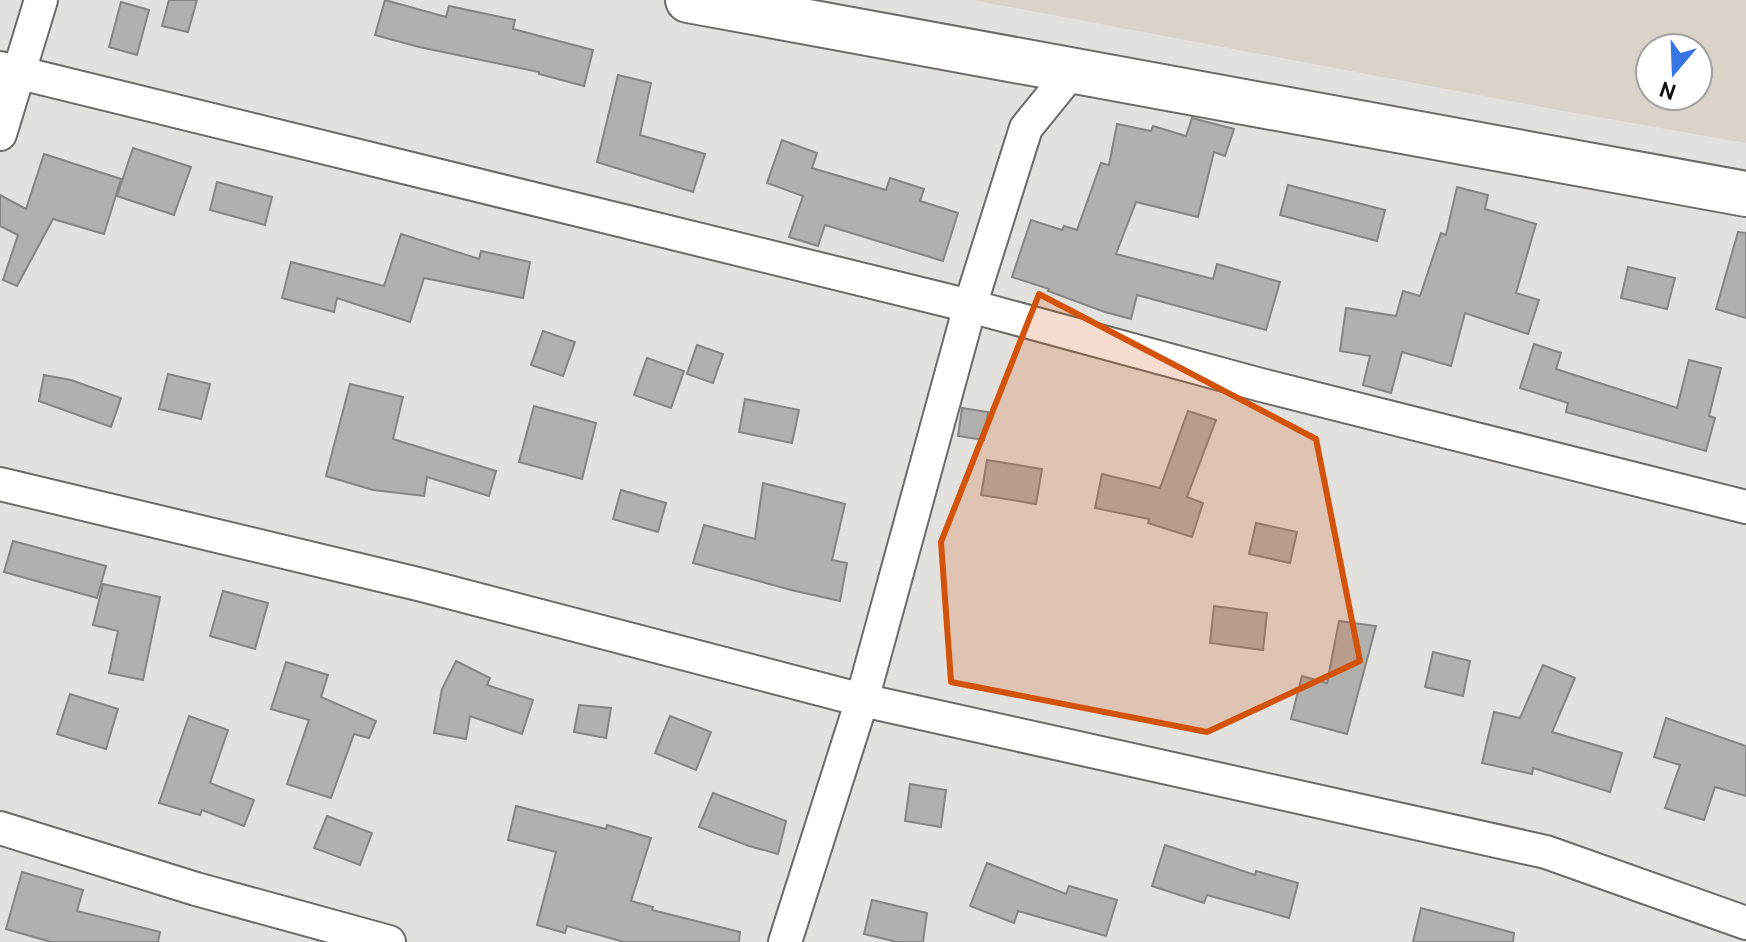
<svg xmlns="http://www.w3.org/2000/svg" width="1746" height="942" viewBox="0 0 1746 942" font-family="Cabin,sans-serif">
	<style>
		.built { fill: #d9d3c9; fill-rule: evenodd }
		.building { fill: #b2b0ad; stroke: #878582; stroke-width: 2 }
		.lines { fill: none; stroke-linecap: round; stroke-linejoin: round }
		.street-casing { stroke: #6c6b68; stroke-width: 36 }
		.secondary-casing { stroke: #6c6b68; stroke-width: 48 }
		.street { stroke: #fff; stroke-width: 32 }
		.secondary { stroke: #fff; stroke-width: 44 }
		.marked { fill: #d3520c; fill-opacity: 0.2; stroke: #d3520c; stroke-width: 6; stroke-linejoin: round }
	</style>
	<rect width="100%" height="100%" fill="#e3e1de"/>
	<!-- built -->
	<path class="built" d="M973,0H1746V143L1558,110ZM1650,48H1698V96H1650Z"/>
	<!-- building -->
	<g class="building">
		<polygon points="169,0 197,0 188,32 162,26"/>
		<polygon points="385,0 446,17 449,6 515,20 513,29 593,50 584,86 539,74 539,72 419,47 375,35"/>
		<polygon points="121,2 149,10 137,55 109,47"/>
		<polygon points="618,75 651,83 640,135 705,154 693,192 597,162"/>
		<polygon points="1192,118 1234,129 1225,156 1214,152 1198,217 1136,202 1116,254 1213,279 1217,264 1280,282 1266,330 1137,295 1131,319 1105,312 1048,291 1049,289 1012,277 1031,220 1062,230 1064,226 1077,230 1101,163 1109,165 1117,124 1151,131 1153,126 1186,136"/>
		<polygon points="782,140 817,153 812,168 886,190 890,178 924,189 920,201 958,213 943,261 825,225 818,246 789,237 803,196 767,183"/>
		<polygon points="133,148 191,167 174,215 117,196"/>
		<polygon points="44,154 121,179 104,234 53,219 17,286 3,280 18,235 0,226 0,195 26,209"/>
		<polygon points="217,182 272,197 265,225 210,210"/>
		<polygon points="1288,185 1385,210 1377,241 1280,215"/>
		<polygon points="1457,187 1488,195 1485,209 1536,224 1516,293 1539,300 1528,334 1465,313 1451,366 1402,352 1391,393 1363,385 1370,356 1340,351 1346,308 1396,316 1403,291 1420,296 1441,233 1446,235"/>
		<polygon points="1738,232 1746,233 1746,318 1716,309"/>
		<polygon points="401,234 479,259 481,251 530,262 523,298 424,278 410,322 337,298 334,312 282,298 291,262 384,286"/>
		<polygon points="1628,267 1675,278 1667,309 1621,298"/>
		<polygon points="543,331 575,342 563,376 531,365"/>
		<polygon points="1534,344 1561,353 1556,369 1677,408 1689,360 1721,368 1709,416 1715,418 1706,451 1566,412 1568,403 1520,388"/>
		<polygon points="697,345 723,354 713,383 687,374"/>
		<polygon points="647,358 684,371 671,408 634,395"/>
		<polygon points="168,374 210,384 201,419 159,409"/>
		<polygon points="44,375 71,380 121,398 111,427 39,401"/>
		<polygon points="350,384 403,397 393,439 496,471 489,496 427,477 424,496 373,490 326,476"/>
		<polygon points="745,399 799,410 792,443 739,432"/>
		<polygon points="534,406 596,423 582,479 519,462"/>
		<polygon points="962,408 988,412 984,440 958,436"/>
		<polygon points="1188,411 1216,420 1187,497 1203,503 1192,537 1148,523 1149,519 1095,508 1102,474 1160,488"/>
		<polygon points="987,460 1042,469 1036,504 981,495"/>
		<polygon points="763,483 845,504 832,560 847,563 840,601 791,590 693,563 704,525 755,539"/>
		<polygon points="621,490 666,503 658,532 613,519"/>
		<polygon points="1256,523 1297,532 1290,563 1249,554"/>
		<polygon points="13,541 106,566 97,598 4,572"/>
		<polygon points="103,584 160,597 143,680 109,673 118,631 93,625"/>
		<polygon points="223,591 268,603 255,649 210,636"/>
		<polygon points="1214,606 1267,613 1263,650 1210,643"/>
		<polygon points="1339,621 1376,626 1347,734 1291,719 1302,676 1327,683"/>
		<polygon points="1433,652 1470,661 1463,696 1425,687"/>
		<polygon points="456,661 490,678 487,685 533,700 522,734 470,716 466,739 434,733 442,689"/>
		<polygon points="286,662 328,675 321,697 376,721 369,738 354,734 331,798 287,784 309,720 271,709"/>
		<polygon points="1543,665 1575,678 1552,732 1622,753 1610,792 1533,768 1532,774 1482,763 1494,712 1520,718"/>
		<polygon points="70,694 118,709 106,749 57,734"/>
		<polygon points="579,705 611,708 606,738 574,732"/>
		<polygon points="189,716 228,730 210,783 254,800 244,826 202,810 200,815 159,803"/>
		<polygon points="670,716 711,732 696,770 655,753"/>
		<polygon points="1666,718 1746,746 1746,796 1715,787 1704,820 1665,808 1680,765 1654,757"/>
		<polygon points="910,784 946,790 941,827 905,821"/>
		<polygon points="713,793 786,821 778,854 749,846 699,827"/>
		<polygon points="516,806 606,829 607,825 651,838 631,901 653,907 652,910 740,932 739,942 624,942 567,926 565,933 537,925 556,852 508,840"/>
		<polygon points="327,816 372,833 360,865 314,848"/>
		<polygon points="1165,845 1255,875 1256,871 1298,883 1289,918 1207,895 1204,903 1152,886"/>
		<polygon points="987,863 1066,894 1069,886 1117,900 1106,936 1018,911 1014,923 970,906"/>
		<polygon points="22,872 83,890 77,911 160,932 158,942 51,942 6,929"/>
		<polygon points="872,900 927,913 923,942 897,942 864,934"/>
		<polygon points="1421,908 1514,933 1513,942 1413,942"/>
	</g>
	<g class="lines">
		<defs>
			<g id="street">
				<polyline points="0,68 970,306 1261,385 1746,507"/>
				<polyline points="0,134 41,0"/>
				<polyline points="0,484 422,585 862,700 1546,852 1746,923"/>
				<polyline points="0,828 196,889 389,942"/>
				<polyline points="785,942 862,700 970,306 1026,128 1073,70"/>
			</g>
			<polyline id="secondary" points="688,0 1746,194"/>
		</defs>
		<!-- street casing -->
		<use href="#street" class="street-casing"/>
		<!-- secondary casing -->
		<use href="#secondary" class="secondary-casing"/>
		<!-- street -->
		<use href="#street" class="street"/>
		<!-- secondary -->
		<use href="#secondary" class="secondary"/>
	</g>
	<!-- marked area -->
	<path class="marked" d="M1039,294L1316,439L1360,661L1207,732L951,682L941,542Z"/>
	<!-- north arrow -->
	<g transform="translate(1674 72) rotate(199)"><circle r="38" fill="#ffffff" stroke="#a1a0a0" stroke-width="2"/>
	<path d="M0-6L14 30L0 20L-14 30Z" fill="#3875e4"/>
	<text y="-12" font-size="22" font-weight="bold" text-anchor="middle" fill="#131211">N</text>
	</g>
</svg>
